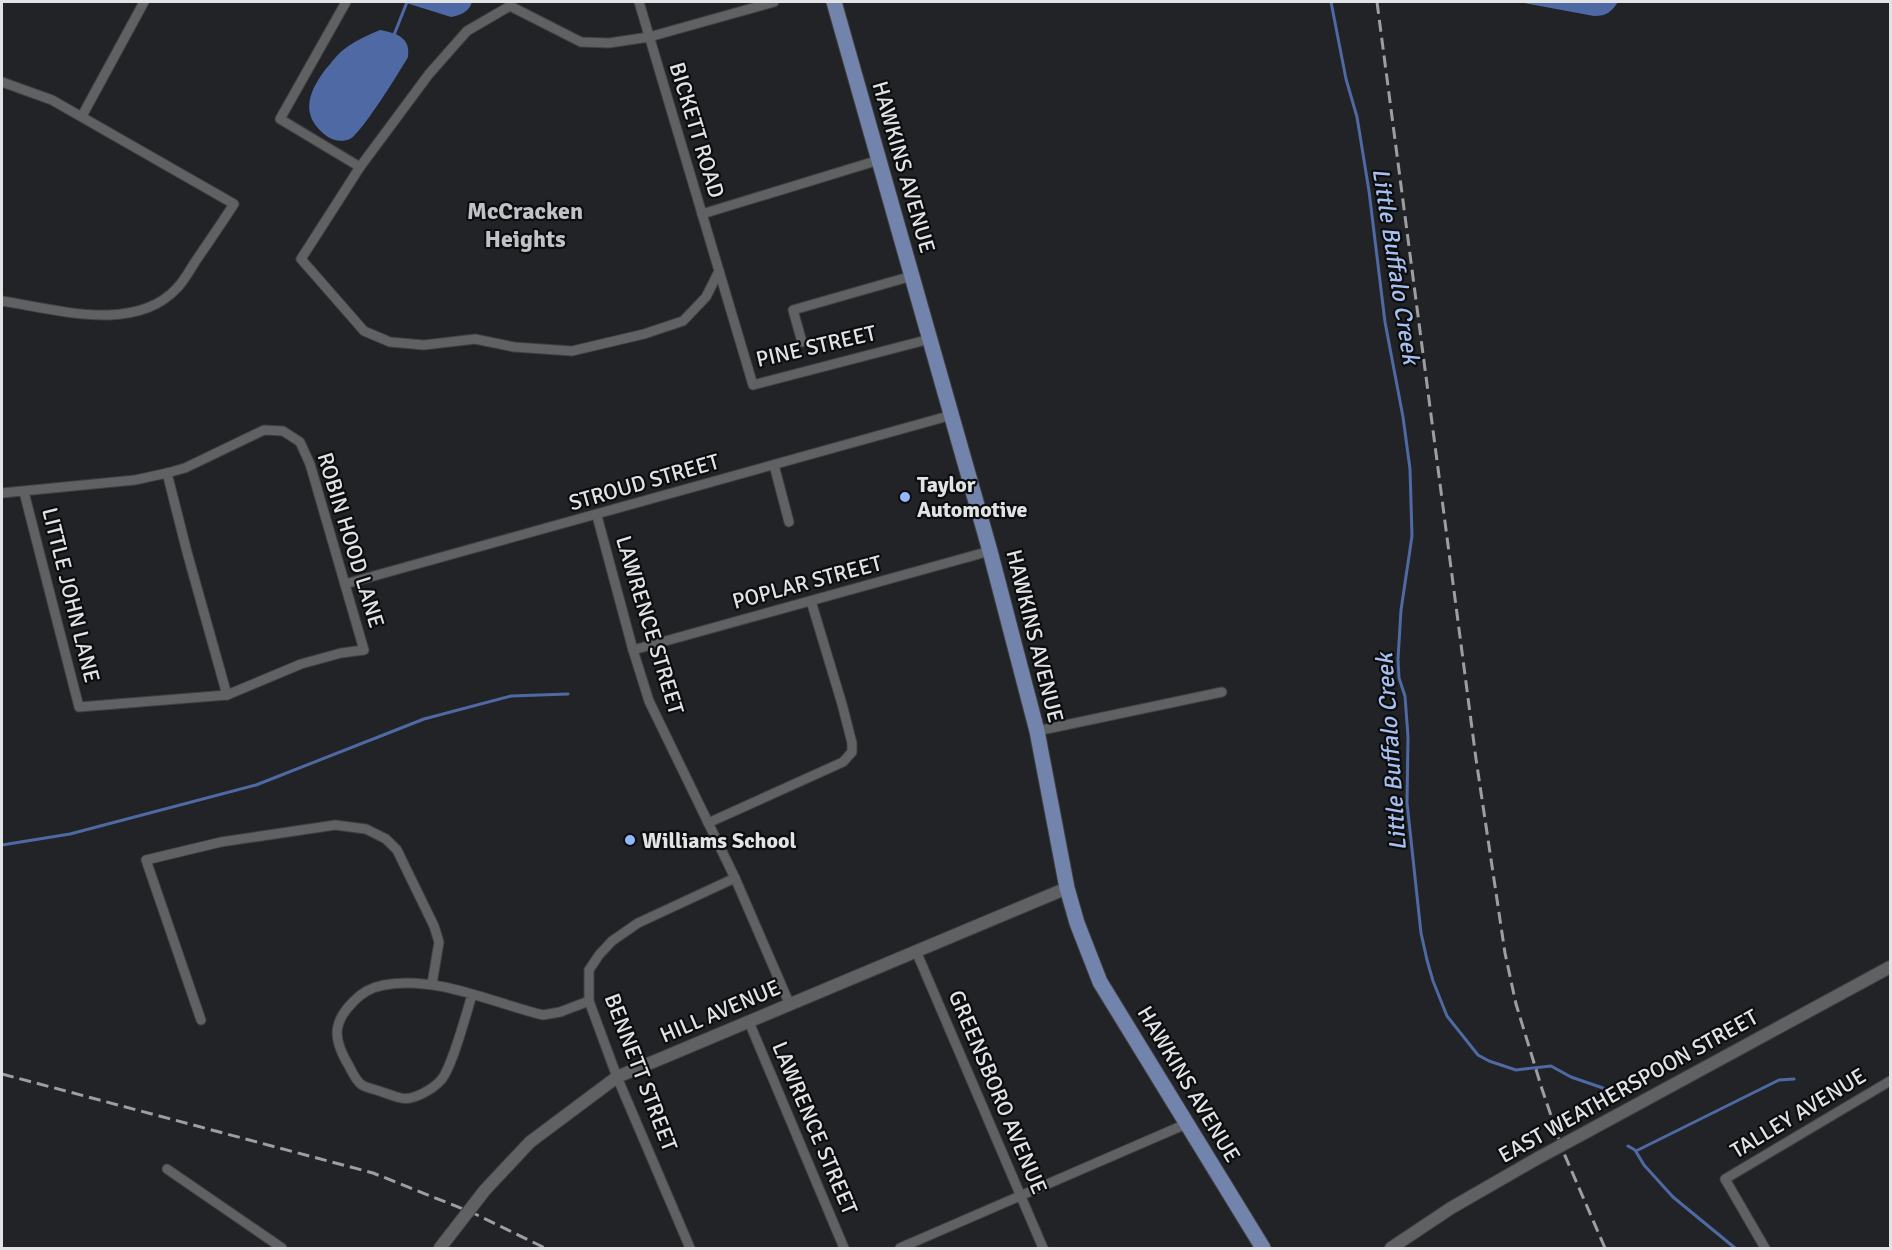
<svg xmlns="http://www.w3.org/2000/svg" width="1892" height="1250" viewBox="0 0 1892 1250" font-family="Signika,sans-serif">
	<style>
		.water { fill: #4e69a3 }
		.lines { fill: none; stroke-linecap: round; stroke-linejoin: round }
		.stream { stroke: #4e69a3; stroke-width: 3 }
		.minor-casing { stroke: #3f4042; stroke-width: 11 }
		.tertiary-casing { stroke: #3f4042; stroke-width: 14 }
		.primary-casing { stroke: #3f4042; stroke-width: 17 }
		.minor { stroke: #5f6163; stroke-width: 9 }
		.tertiary { stroke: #5f6163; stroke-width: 12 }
		.primary { stroke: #7284ab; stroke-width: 15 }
		.rail { stroke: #9d9ea0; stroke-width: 3; stroke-dasharray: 12 6; stroke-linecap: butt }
		.tertiary-bridge-casing { stroke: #3f4042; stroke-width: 14; stroke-linecap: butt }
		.tertiary-bridge { stroke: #5f6163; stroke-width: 12 }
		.poi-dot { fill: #95b7fd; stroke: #0c0d0e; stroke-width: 2 }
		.labels { text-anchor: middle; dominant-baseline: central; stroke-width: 4.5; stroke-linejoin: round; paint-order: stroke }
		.street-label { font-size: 22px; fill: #e2e3e5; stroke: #0c0d0e }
		.poi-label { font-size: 22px; font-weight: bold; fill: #e2e3e5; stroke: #0c0d0e; text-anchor: start }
		.neighbourhood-label { font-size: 24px; font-weight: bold; fill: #c0c2c5; stroke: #0c0d0e }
		.water-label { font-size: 24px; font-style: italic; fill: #a7bff1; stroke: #0c0d0e }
	</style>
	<rect width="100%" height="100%" fill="#222326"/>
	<!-- water -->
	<g class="water">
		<path d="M403,2H472C469,12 461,15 451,17Z"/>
		<path d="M1519,2H1618C1611,12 1607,16 1594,16Z"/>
		<path d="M380,30C396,33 411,37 408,57C400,71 361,134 350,139C343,142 334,141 328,137C300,117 307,94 325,70C332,62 338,53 347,47C357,40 368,35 380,30Z"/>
	</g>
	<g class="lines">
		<!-- stream -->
		<g class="stream">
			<polyline points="1331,2 1346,79 1357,117 1369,191 1385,322 1403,417 1410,469 1412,536 1401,610 1398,659 1399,678 1405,696 1408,737 1407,803 1421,933 1427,960 1433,981 1447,1016 1478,1055 1489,1061 1516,1070 1551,1066 1571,1077 1603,1088 1615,1100"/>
			<polyline points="394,35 407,2"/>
			<polyline points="2,845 70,834 256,785 424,719 511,696 568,694"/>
			<polyline points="1628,1146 1635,1150 1644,1165 1673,1197 1735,1248"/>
			<polyline points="1636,1151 1779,1080 1794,1079"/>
		</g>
		<defs>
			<g id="minor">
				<polyline points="346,2 280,119 360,167"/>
				<polyline points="639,2 753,385 930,339"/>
				<polyline points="510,6 467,31 429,74 360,167 301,259 364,331 390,342 424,345 475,339 514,347 572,351 644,334 683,321 706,297 719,271"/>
				<polyline points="510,6 581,42 609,43 649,37 774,2"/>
				<path d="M2,82L52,100L234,204C221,224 208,243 195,262C190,270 184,281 177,288C135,334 55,309 2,301"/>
				<polyline points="82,116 144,2"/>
				<polyline points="702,214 879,160"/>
				<polyline points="802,342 793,310 912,276"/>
				<polyline points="774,465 789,522"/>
				<polyline points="167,473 187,552 227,695"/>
				<polyline points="2,493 135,480 167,473 185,468 264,430 283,431 300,442 310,464 364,650 341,653 301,664 227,695 79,707 24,492"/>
				<polyline points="597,516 633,650 649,701 735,878 790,1005"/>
				<polyline points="345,584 952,415"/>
				<polyline points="633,650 990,551"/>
				<polyline points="1037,731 1222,692"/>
				<polyline points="708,823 843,762 852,752 852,743 842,704 811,601"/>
				<polyline points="916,951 1043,1248"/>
				<path d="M472,995C466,1014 452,1068 441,1080C433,1089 413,1101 401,1098C393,1096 386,1093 379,1091C374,1089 367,1088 362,1085C356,1081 352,1072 349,1066C334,1041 331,1024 353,1002C361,993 373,987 384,985C436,975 493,1003 543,1015L560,1012L589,1001"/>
				<polyline points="201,1020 146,860 221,842 335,825 366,829 386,839 397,850 434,926 439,942 432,984"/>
				<polyline points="749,1022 844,1248"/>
				<polyline points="167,1169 282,1248"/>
				<polyline points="690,1248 617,1077 589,1001 589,970 599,955 612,941 638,923 735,878"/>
				<polyline points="900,1248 1186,1124"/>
				<polyline points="1765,1248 1725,1179 1890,1081"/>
			</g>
			<g id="tertiary">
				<polyline points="1588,1131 1890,967"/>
				<polyline points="485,1190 530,1142 617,1077 1067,888"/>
				<polyline points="440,1248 450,1235"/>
				<polyline points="1391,1248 1451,1208 1538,1158"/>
			</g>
			<polyline id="primary" points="834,2 990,551 1037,731 1067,888 1077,923 1100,982 1263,1248"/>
		</defs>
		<!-- minor casing -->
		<use href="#minor" class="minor-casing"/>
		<!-- tertiary casing -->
		<use href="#tertiary" class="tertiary-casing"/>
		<!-- primary casing -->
		<use href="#primary" class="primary-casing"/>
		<!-- minor -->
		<use href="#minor" class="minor"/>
		<!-- tertiary -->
		<use href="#tertiary" class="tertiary"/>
		<!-- primary -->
		<use href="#primary" class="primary"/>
		<!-- rail -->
		<g class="rail">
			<polyline points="1377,2 1476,759 1505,953 1516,1004 1542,1089 1563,1151 1605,1248"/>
			<polyline points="2,1074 373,1173 473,1213 545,1248"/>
		</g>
		<defs>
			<g id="tertiary-bridge">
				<polyline points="1538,1158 1588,1131"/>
				<polyline points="450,1235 485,1190"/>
			</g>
		</defs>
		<!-- tertiary-bridge casing -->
		<use href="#tertiary-bridge" class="tertiary-bridge-casing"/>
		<!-- tertiary-bridge -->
		<use href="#tertiary-bridge" class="tertiary-bridge"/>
	</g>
	<!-- markers -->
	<g class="poi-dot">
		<circle cx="905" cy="497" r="6"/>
		<circle cx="630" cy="840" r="6"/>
	</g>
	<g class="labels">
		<!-- street labels -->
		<g class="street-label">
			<text transform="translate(697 130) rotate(73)">BICKETT ROAD</text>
			<text transform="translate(904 167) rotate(74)">HAWKINS AVENUE</text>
			<text transform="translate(816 346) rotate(-13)">PINE STREET</text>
			<text transform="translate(644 482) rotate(-16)">STROUD STREET</text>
			<text transform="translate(351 540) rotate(73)">ROBIN HOOD LANE</text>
			<text transform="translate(807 582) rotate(-15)">POPLAR STREET</text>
			<text transform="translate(71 595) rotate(76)">LITTLE JOHN LANE</text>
			<text transform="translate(650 625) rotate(73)">LAWRENCE STREET</text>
			<text transform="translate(1035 636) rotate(76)">HAWKINS AVENUE</text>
			<text transform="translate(720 1011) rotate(-23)">HILL AVENUE</text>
			<text transform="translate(641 1072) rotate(69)">BENNETT STREET</text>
			<text transform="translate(1189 1084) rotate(59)">HAWKINS AVENUE</text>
			<text transform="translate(1628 1086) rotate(-29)">EAST WEATHERSPOON STREET</text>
			<text transform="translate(998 1092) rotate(67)">GREENSBORO AVENUE</text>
			<text transform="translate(1798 1113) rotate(-31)">TALLEY AVENUE</text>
			<text transform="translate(815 1128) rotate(67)">LAWRENCE STREET</text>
		</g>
		<!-- poi labels -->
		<g class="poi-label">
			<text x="917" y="484">Taylor<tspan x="917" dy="25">Automotive</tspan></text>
			<text x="642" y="840">Williams School</text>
		</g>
		<!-- neighbourhood labels -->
		<g class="neighbourhood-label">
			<text x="525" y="211">McCracken<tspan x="525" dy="28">Heights</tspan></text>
		</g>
		<!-- water labels -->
		<g class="water-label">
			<text transform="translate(1396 266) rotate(81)">Little Buffalo Creek</text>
			<text transform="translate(1391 752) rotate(-94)">Little Buffalo Creek</text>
		</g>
	</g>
	<!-- border -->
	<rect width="1892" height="1250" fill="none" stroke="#e2e3e5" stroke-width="6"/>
</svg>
